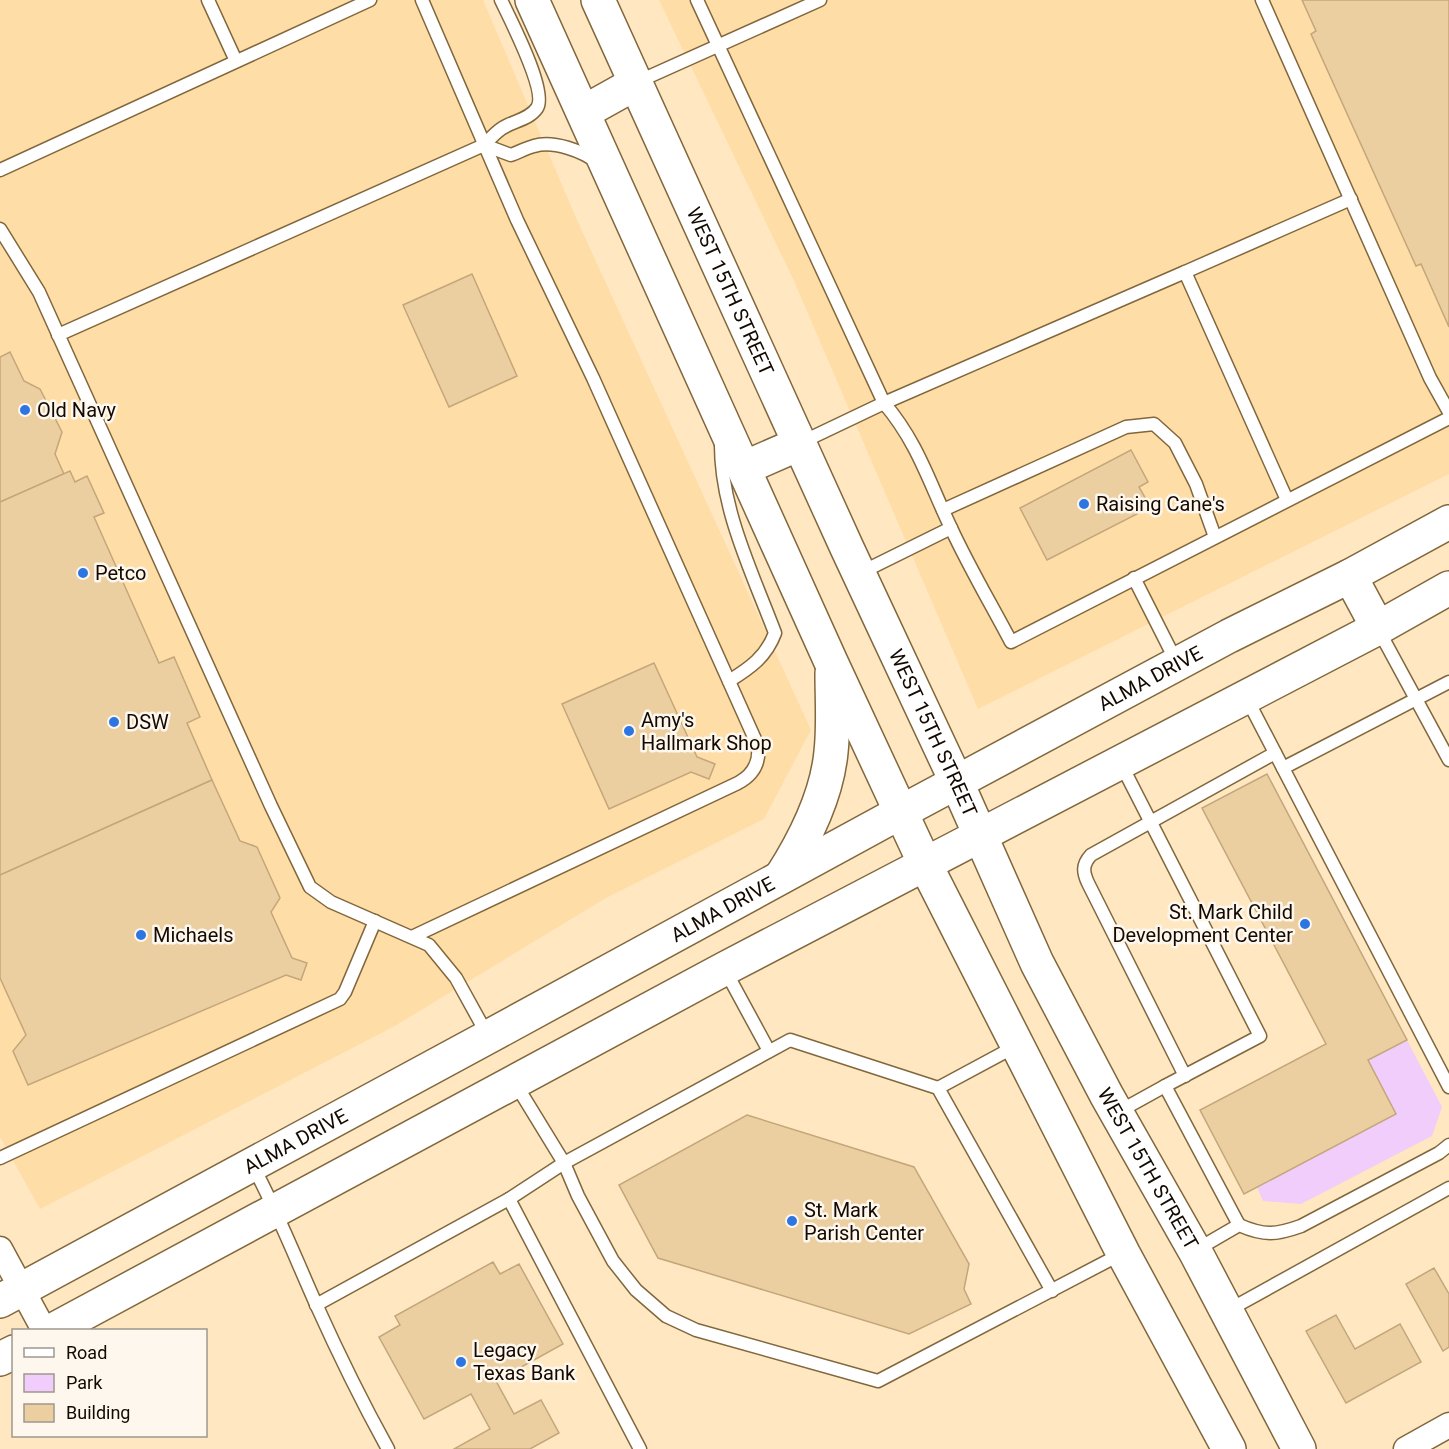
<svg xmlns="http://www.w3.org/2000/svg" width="1449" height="1449" viewBox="0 0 1449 1449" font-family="Roboto,sans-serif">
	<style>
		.built { fill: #ffdda7 }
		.green { fill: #f0cdfa }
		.building { fill: #eccfa1; stroke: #c3a67a; stroke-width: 1.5 }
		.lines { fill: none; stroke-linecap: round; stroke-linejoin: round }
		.lane-casing { stroke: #81673c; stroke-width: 15 }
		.street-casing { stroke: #81673c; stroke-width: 27 }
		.secondary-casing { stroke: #81673c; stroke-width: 36 }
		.lane { stroke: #fff; stroke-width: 12 }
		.street { stroke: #fff; stroke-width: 24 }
		.secondary { stroke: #fff; stroke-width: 33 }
		.poi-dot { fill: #2d75e2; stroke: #fdf7ee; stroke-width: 2 }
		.labels { text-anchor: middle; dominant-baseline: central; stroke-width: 5; stroke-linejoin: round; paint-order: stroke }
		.street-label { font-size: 20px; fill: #130900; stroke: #fdf7ee }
		.poi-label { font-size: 20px; fill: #130900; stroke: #fdf7ee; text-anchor: start }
	</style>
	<rect width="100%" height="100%" fill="#ffe7c2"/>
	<!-- built -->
	<g class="built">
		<polygon points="0,0 483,0 577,220 811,730 764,819 606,898 393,1027 40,1209 0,1137"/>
		<polygon points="659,0 1449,0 1449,474 978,709 794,281"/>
	</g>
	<!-- green -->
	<polygon class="green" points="1407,1040 1442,1107 1432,1136 1301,1204 1263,1201 1257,1187 1396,1114 1368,1060"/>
	<!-- building -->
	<g class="building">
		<polygon points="1302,0 1449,0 1449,327 1421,264 1416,266 1311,34 1316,31"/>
		<polygon points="472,274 517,376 449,407 403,305"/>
		<polygon points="10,352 24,381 40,389 62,432 55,454 64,474 0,502 0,357"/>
		<polygon points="1131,450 1148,482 1139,487 1147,501 1134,507 1137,514 1047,560 1020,508"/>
		<polygon points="70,471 75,482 87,476 104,513 94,517 159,663 174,657 200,717 187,723 212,780 0,875 0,502"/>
		<polygon points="654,663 697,757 715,764 709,779 691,772 609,809 562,704"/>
		<polygon points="1267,774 1407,1040 1368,1060 1396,1114 1244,1194 1200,1110 1326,1044 1202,808"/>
		<polygon points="212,780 240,841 257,847 280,898 271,912 292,958 307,963 301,980 286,975 28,1085 13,1051 26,1035 0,978 0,875"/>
		<polygon points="747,1115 914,1167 969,1264 964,1289 971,1304 909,1334 658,1258 619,1185"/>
		<polygon points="493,1262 500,1274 519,1264 563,1344 496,1381 514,1414 541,1400 559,1433 530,1449 454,1449 490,1429 471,1394 424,1419 379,1337 400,1325 395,1316"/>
		<polygon points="1434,1268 1449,1294 1449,1347 1443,1351 1406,1284"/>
		<polygon points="1336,1315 1355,1349 1400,1324 1421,1362 1346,1403 1306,1331"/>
	</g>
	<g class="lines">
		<defs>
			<g id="lane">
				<polyline points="208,0 236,61"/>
				<polyline points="697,0 884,403 800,443"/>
				<polyline points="1262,0 1430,378 1449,412"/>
				<polyline points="637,82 820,0"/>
				<path d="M484,145L511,155C519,152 526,148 534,146C553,140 583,151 598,163"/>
				<polyline points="0,170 370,0"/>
				<polyline points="0,229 39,292 271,806 310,887 331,902 429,945 456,978 488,1036"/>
				<polyline points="1185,272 1351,199"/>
				<path d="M58,335L484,145C489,140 495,133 501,129C512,121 529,120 537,108C548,92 510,19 501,0"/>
				<path d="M721,442C720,508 752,572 775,633C766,657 750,668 729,681"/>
				<path d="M1287,500L1185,272L884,403C918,443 929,482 951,528C969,567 991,604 1011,642L1449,418"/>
				<polyline points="943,510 1126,427 1154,424 1175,443 1196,484 1215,537"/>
				<polyline points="860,573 951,528"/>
				<polyline points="1134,578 1177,663"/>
				<polyline points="1378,629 1449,760"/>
				<polyline points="1246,697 1449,1087"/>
				<polyline points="1121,764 1260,1036 1165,1086 1239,1225"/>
				<polyline points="1283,768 1449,682"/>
				<path d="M412,937L738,783C753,775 760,763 758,746L593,378L517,220L422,0"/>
				<polyline points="725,970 769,1051"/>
				<path d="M1185,1076L1088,883C1083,872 1082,865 1091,855L1275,753"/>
				<polyline points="515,1083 564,1163 578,1196 613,1261 636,1290 666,1316 696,1330 878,1381 1121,1254"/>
				<polyline points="938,1088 1016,1046"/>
				<polyline points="1118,1112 1165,1086"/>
				<polyline points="0,1158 340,999 345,992 375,921"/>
				<path d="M253,1166C277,1211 295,1257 316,1304C338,1353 362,1402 388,1449"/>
				<polyline points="509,1199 640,1449"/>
				<path d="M1196,1250L1239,1225C1264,1236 1276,1235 1301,1226L1439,1153L1449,1145"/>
				<polyline points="316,1305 509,1199 564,1163 790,1040 938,1088 1052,1291"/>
				<polyline points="1227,1311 1449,1188"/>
			</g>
			<g id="street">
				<polyline points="0,1249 44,1330"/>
				<polyline points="1406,1449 1449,1425"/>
			</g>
			<g id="secondary">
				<polyline points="532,0 831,662 925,864 1123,1253 1229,1449"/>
				<path id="s1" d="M598,0L847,548L957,783L1037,963L1107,1096L1195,1251L1299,1449"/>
				<polyline points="584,112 636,83"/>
				<polyline points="744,468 799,444"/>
				<polyline points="1350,576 1378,628"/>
				<path d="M781,877C804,841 827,795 831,752C834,726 832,699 832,673"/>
				<path id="s2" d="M0,1301L488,1037L901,812L1229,636L1350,576L1449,522"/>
				<polyline points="53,1330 724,969 1378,628 1449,588"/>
				<polyline points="0,1359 14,1352"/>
			</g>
		</defs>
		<!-- lane casing -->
		<use href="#lane" class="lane-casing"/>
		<!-- street casing -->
		<use href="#street" class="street-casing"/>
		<!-- secondary casing -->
		<use href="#secondary" class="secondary-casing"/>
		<!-- lane -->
		<use href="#lane" class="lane"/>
		<!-- street -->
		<use href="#street" class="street"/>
		<!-- secondary -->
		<use href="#secondary" class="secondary"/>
	</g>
	<!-- markers -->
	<g class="poi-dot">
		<circle cx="25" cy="410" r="6"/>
		<circle cx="1084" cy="504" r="6"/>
		<circle cx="83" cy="573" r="6"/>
		<circle cx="114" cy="722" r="6"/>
		<circle cx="629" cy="731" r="6"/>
		<circle cx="1305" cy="924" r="6"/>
		<circle cx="141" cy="935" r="6"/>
		<circle cx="792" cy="1221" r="6"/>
		<circle cx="461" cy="1362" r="6"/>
	</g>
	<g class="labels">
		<!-- street labels -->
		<g class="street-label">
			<text stroke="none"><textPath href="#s1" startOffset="320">WEST 15TH STREET</textPath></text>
			<text stroke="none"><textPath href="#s2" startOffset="1308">ALMA DRIVE</textPath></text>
			<text stroke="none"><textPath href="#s1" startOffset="806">WEST 15TH STREET</textPath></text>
			<text stroke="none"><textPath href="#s2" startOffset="822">ALMA DRIVE</textPath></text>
			<text stroke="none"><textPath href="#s2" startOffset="336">ALMA DRIVE</textPath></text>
			<text stroke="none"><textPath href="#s1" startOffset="1292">WEST 15TH STREET</textPath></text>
		</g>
		<!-- poi labels -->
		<g class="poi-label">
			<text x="37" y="410">Old Navy</text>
			<text x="1096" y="504">Raising Cane's</text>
			<text x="95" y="573">Petco</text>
			<text x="641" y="720">Amy's<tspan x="641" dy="23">Hallmark Shop</tspan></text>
			<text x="126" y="722">DSW</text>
			<text x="1293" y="912" text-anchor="end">St. Mark Child<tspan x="1293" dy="23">Development Center</tspan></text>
			<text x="153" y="935">Michaels</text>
			<text x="804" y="1210">St. Mark<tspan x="804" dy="23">Parish Center</tspan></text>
			<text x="473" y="1350">Legacy<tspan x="473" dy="23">Texas Bank</tspan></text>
		</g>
	</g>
	<!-- legend -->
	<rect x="12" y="1329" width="195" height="108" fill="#fdf7ee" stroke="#9f988f" stroke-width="1.5"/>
	<rect x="24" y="1348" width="30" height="9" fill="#ffffff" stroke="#9f988f" stroke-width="1.5"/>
	<text x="66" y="1359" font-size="18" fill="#130900">Road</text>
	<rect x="24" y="1374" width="30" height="18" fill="#f0cdfa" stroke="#9f988f" stroke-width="1.5"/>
	<text x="66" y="1389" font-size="18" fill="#130900">Park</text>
	<rect x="24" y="1404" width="30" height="18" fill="#eccfa1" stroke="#9f988f" stroke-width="1.5"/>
	<text x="66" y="1419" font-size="18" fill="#130900">Building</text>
</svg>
